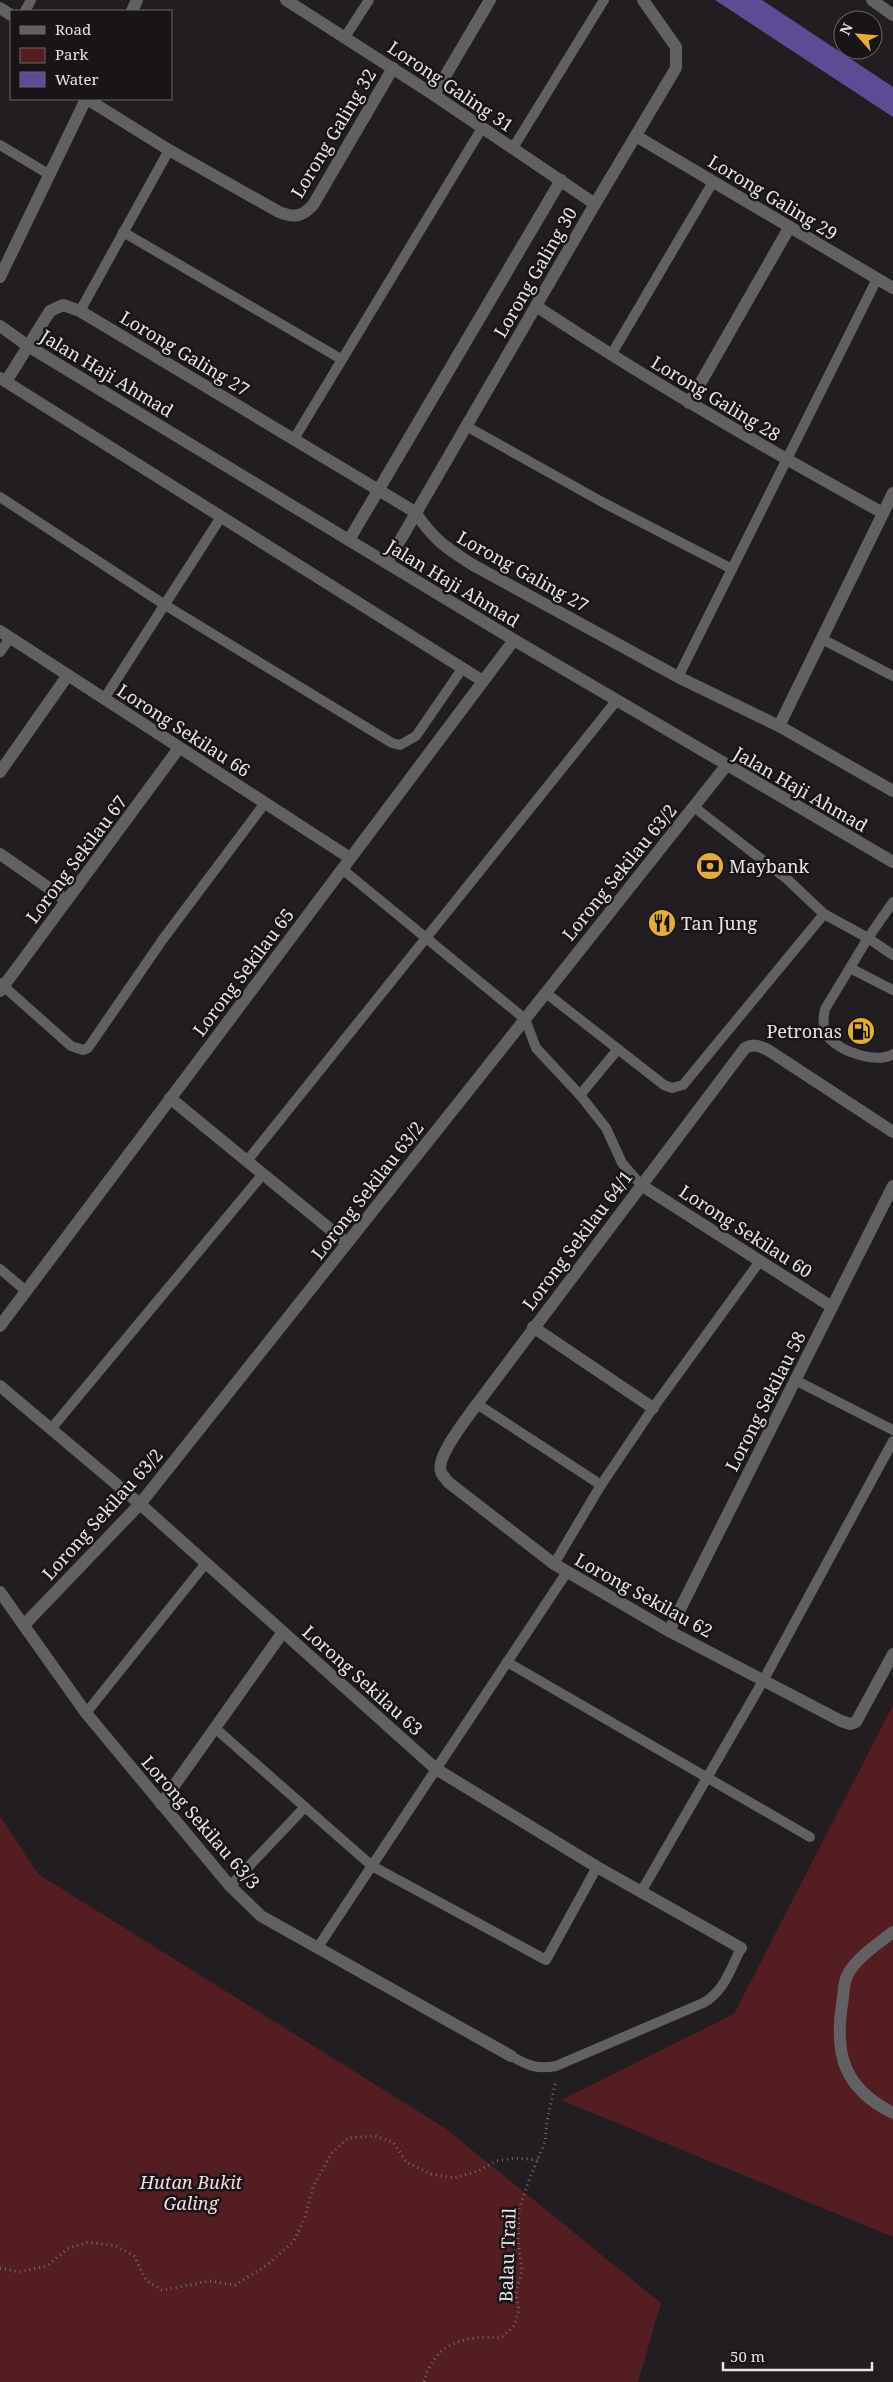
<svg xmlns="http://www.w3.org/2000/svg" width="893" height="2382" viewBox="0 0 893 2382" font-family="'Noto Serif',serif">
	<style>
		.green { fill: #531d21 }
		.water { fill: #5c4c95 }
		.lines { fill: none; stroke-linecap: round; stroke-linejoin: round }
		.path { stroke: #6f6b6e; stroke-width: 3; stroke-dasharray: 1 4; stroke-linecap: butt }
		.service { stroke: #616062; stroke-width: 10 }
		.minor { stroke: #616062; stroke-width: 12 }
		.tertiary { stroke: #616062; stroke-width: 12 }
		.labels { text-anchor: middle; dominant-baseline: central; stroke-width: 5; stroke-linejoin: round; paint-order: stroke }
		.street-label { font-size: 18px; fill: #e7e4e6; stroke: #181417 }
		.poi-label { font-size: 18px; fill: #e7e4e6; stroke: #181417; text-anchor: start }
		.park-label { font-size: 18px; font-style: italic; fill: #f6dcdb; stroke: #181417 }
	</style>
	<rect width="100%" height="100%" fill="#211d20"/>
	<!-- green -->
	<g class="green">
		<polygon points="893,1705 893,2237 561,2100 734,2014"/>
		<polygon points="0,1816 38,1874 445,2128 661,2303 638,2382 0,2382"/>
	</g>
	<!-- water -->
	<polygon class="water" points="715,0 762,0 893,87 893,117"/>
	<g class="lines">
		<!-- path -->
		<g class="path">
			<polyline points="0,2268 19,2272 47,2266 67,2249 88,2242 116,2246 134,2256 146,2280 162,2290 210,2281 235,2285 267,2265 294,2241 305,2217 313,2187 331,2154 348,2138 375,2136 393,2142 406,2162 431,2174 454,2178 478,2171 496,2161 515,2158 538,2160"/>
			<path d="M424,2382C434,2343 464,2335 501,2338L514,2326L519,2310L516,2294L522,2270L518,2240L519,2210L529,2180L545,2142L547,2121L556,2080"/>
		</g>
		<!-- service -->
		<g class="service">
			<polyline points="25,11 31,0"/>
			<polyline points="345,37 369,0"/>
			<polyline points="0,145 50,175"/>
			<polyline points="513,148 604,0"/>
			<polyline points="123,232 341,359"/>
			<polyline points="80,311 169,150"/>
			<polyline points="611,355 713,182"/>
			<polyline points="466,426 602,502 732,569"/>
			<polyline points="294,439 482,128"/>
			<polyline points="0,497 165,605 392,743 400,745 416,736 462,669"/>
			<polyline points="822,639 893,676"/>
			<polyline points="0,652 10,638"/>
			<polyline points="678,677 877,279"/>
			<polyline points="104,699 221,517"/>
			<polyline points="342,869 525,1019 536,1048 580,1095 606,1128 622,1163 641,1185"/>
			<polyline points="893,902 868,938 893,955"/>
			<path d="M824,914L868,938L825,1009C823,1019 822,1029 829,1038C842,1052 876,1064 893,1054"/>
			<polyline points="850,968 893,990"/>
			<polyline points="0,983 71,1046 83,1050 88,1048 163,939 265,803"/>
			<polyline points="546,993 664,1085 672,1088 683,1085 824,914 787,879 694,807"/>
			<polyline points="580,1095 618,1049"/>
			<polyline points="247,1161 617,700"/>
			<polyline points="0,1269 26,1291"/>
			<polyline points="795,1380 893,1430"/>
			<polyline points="477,1404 601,1485"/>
			<polyline points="51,1429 263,1174"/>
			<polyline points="554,1564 601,1485 653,1408 760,1261"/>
			<polyline points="507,1662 810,1837"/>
			<polyline points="86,1713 206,1563"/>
			<polyline points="215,1728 372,1866 546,1960 597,1867"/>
			<polyline points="230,1886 305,1807"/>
			<polyline points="641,1892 763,1681 893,1441"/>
			<polyline points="318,1947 567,1572"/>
			<path d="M511,2056C527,2065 537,2070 556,2066L703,2003C724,1992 731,1968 741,1948"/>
		</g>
		<!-- minor -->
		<g class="minor">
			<polyline points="286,0 434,95 595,204"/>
			<polyline points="872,0 893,15"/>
			<polyline points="0,8 11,15"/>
			<polyline points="132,11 137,0"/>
			<polyline points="434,95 490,0"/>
			<path d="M87,99L169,150L279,212C294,218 302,217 313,205L393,68"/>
			<polyline points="636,136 893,288"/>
			<polyline points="0,277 86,99"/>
			<path d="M536,306C649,381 765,448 883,513"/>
			<polyline points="0,378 483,681"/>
			<path d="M7,380L50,311L63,305L80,311L415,512C434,540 445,547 473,565L678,677L779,726L893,791"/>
			<polyline points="689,403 789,228"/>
			<polyline points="349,540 561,180"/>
			<polyline points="387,563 595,204 676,68 676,47 643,0"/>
			<polyline points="0,631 350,858"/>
			<polyline points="779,726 893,493"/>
			<polyline points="0,772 68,675"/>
			<polyline points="0,854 66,900"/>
			<polyline points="0,991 179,748"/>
			<polyline points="170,1098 347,1243"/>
			<path d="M893,1132L768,1050C759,1046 753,1043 745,1048L477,1404C468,1417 435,1457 441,1472C442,1475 446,1479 448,1482L554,1564L669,1631L841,1721L850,1724L856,1722L893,1654"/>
			<polyline points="641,1185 832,1307"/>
			<polyline points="0,1326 514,640"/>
			<polyline points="533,1327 653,1408"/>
			<polyline points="0,1386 140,1504 436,1769 597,1867 741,1948"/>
			<polyline points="0,1592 86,1713 230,1886 261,1916 511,2056"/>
			<polyline points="24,1625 140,1504 726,766"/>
			<polyline points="669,1631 893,1186"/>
			<polyline points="161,1804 283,1632"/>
			<path d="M893,1932C878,1944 857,1957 848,1974C843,1982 844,1995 842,2004C834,2056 845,2089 893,2113"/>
		</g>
		<!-- tertiary -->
		<polyline class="tertiary" points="0,326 28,346 514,640 893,862"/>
	</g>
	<!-- icons -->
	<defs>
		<symbol id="bank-disc" viewBox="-11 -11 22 22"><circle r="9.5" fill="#e4ae35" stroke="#181417"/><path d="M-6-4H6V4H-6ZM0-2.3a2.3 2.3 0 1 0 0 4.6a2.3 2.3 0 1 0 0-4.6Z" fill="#111"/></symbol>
		<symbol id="restaurant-disc" viewBox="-11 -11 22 22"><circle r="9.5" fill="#e4ae35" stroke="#181417"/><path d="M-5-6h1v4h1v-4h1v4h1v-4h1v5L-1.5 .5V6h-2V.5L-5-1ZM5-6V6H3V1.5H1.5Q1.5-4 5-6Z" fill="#111"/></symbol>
		<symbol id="fuel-disc" viewBox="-11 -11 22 22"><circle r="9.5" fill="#e4ae35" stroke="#181417"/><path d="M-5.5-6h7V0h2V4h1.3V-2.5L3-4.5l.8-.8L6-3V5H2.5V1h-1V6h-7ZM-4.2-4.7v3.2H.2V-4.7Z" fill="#111"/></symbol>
	</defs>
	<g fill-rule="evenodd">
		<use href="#bank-disc" x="694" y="850" width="32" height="32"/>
		<use href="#restaurant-disc" x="646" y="907" width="32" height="32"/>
		<use href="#fuel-disc" x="845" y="1015" width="32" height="32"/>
	</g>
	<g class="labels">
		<!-- street labels -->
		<g class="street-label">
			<text transform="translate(451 86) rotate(34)">Lorong Galing 31</text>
			<text transform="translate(333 133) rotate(-59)">Lorong Galing 32</text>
			<text transform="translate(773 197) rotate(31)">Lorong Galing 29</text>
			<text transform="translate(535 272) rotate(-60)">Lorong Galing 30</text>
			<text transform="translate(185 353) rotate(31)">Lorong Galing 27</text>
			<text transform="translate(107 373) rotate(31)">Jalan Haji Ahmad</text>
			<text transform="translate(716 398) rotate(31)">Lorong Galing 28</text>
			<text transform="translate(523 571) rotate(29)">Lorong Galing 27</text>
			<text transform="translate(453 583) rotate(31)">Jalan Haji Ahmad</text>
			<text transform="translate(184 730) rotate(33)">Lorong Sekilau 66</text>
			<text transform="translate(801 789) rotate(30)">Jalan Haji Ahmad</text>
			<text transform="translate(76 859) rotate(-53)">Lorong Sekilau 67</text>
			<text transform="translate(619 872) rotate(-51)">Lorong Sekilau 63/2</text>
			<text transform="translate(243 972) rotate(-53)">Lorong Sekilau 65</text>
			<text transform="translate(367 1190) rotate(-52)">Lorong Sekilau 63/2</text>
			<text transform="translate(746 1231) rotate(33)">Lorong Sekilau 60</text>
			<text transform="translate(577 1240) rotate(-53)">Lorong Sekilau 64/1</text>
			<text transform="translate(765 1401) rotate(-63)">Lorong Sekilau 58</text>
			<text transform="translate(102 1514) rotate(-48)">Lorong Sekilau 63/2</text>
			<text transform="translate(644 1595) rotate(29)">Lorong Sekilau 62</text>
			<text transform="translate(363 1680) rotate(42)">Lorong Sekilau 63</text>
			<text transform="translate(201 1822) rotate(49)">Lorong Sekilau 63/3</text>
			<text transform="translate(507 2255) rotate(-88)">Balau Trail</text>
		</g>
		<!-- poi labels -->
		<g class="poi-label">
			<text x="729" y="866">Maybank</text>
			<text x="681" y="923">Tan Jung</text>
			<text x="842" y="1031" text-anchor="end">Petronas</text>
		</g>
		<!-- park labels -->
		<g class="park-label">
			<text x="191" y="2182">Hutan Bukit<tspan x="191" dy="21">Galing</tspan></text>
		</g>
	</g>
	<!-- legend -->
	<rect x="10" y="10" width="162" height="90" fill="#181417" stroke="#6b676a"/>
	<rect x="20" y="26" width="25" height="8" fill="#616062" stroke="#6b676a"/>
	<text x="55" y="35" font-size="15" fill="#e7e4e6">Road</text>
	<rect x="20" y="48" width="25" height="15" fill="#531d21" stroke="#6b676a"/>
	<text x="55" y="60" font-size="15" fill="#e7e4e6">Park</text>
	<rect x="20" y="72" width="25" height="15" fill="#5c4c95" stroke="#6b676a"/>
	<text x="55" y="85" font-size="15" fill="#e7e4e6">Water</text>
	<!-- north arrow -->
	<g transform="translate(858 35) rotate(297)"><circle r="24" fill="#181417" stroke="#6b676a"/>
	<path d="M0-4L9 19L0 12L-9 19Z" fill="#e4ae35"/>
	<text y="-8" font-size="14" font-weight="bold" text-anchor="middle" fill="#e7e4e6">N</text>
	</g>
	<!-- scale -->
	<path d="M723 2362v8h149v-8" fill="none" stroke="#e7e4e6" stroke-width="2.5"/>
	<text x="730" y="2362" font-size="15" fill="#e7e4e6" stroke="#181417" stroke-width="4" paint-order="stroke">50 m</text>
</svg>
